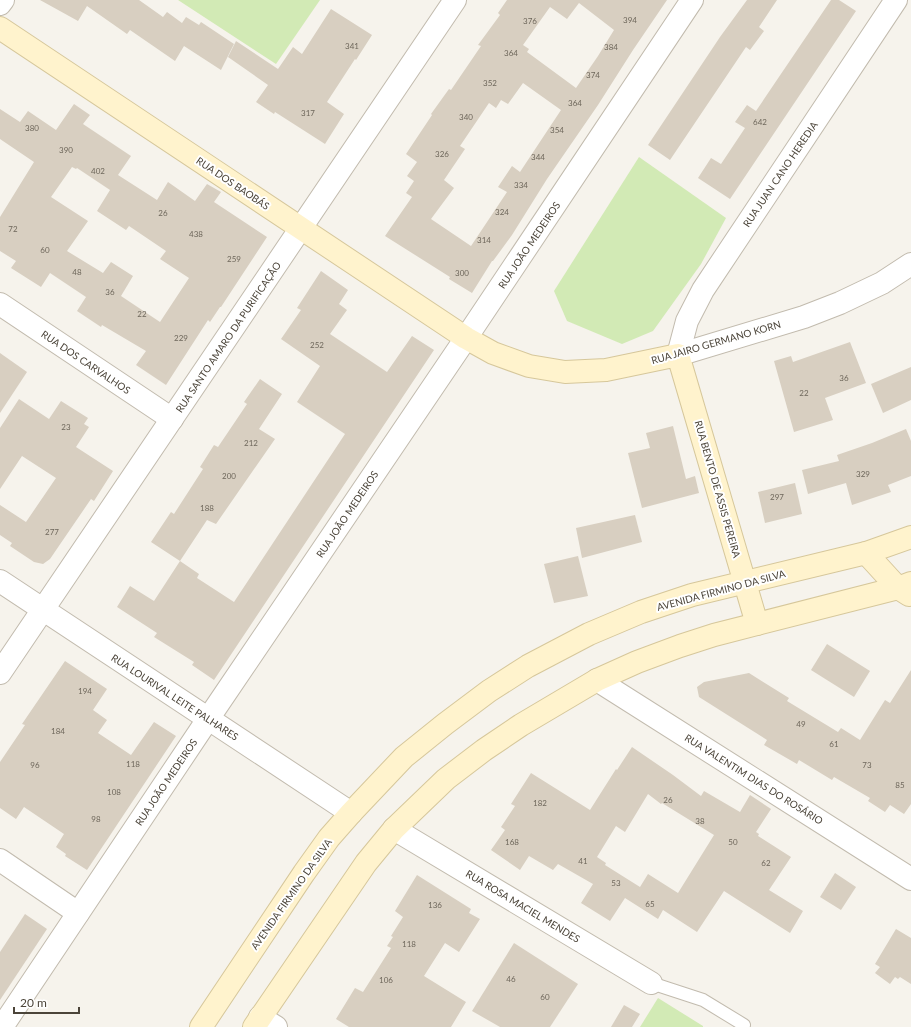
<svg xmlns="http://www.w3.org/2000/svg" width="911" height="1027" viewBox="0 0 911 1027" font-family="Lato,sans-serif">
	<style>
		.green { fill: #d2eab5 }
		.building { fill: #d8cfc1; fill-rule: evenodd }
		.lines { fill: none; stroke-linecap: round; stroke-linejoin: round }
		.lane-casing { stroke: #c2bbae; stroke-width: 14 }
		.street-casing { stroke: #c2bbae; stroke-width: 24 }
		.secondary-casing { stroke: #d6c79b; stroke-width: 24 }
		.lane { stroke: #fff; stroke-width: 12 }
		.street { stroke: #fff; stroke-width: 22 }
		.secondary { stroke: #fff3cd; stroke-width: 22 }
		.labels { text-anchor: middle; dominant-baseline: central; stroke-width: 4; stroke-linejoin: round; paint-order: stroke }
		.number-label { font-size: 8px; fill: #6e675b }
		.street-label { font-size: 10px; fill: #4b4439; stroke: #fff }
	</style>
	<rect width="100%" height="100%" fill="#f6f3ec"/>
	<!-- green -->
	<g class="green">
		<polygon points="178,0 320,0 276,64"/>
		<polygon points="639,157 726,218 701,264 653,331 622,344 567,321 554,291"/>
		<polygon points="658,998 703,1026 703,1027 640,1027"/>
	</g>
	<!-- building -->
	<g class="building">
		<polygon points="40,0 139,0 163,17 167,12 182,23 186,17 199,25 201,22 234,44 221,70 184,46 175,61 130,30 127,34 87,6 78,21"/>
		<path d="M507,0H667L633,50L598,105L547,179L512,235L493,261H492L472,293L449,279L450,277L385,236L412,197L406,193L414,181L407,176L417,162L406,154L432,115L431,114L449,89L451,90L481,46L478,45L500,15L498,13ZM579,3L614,30L598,56L576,88L527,52L529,49L523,45L550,7L567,19ZM523,83L561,110L520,172L512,166L498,187L507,192L471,246L431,219L454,188L444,180L465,149L460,146L489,103L496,108L501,100L508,104Z"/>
		<polygon points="747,0 777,0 759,27 764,31 750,50 746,47 670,160 648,145 720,37"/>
		<polygon points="831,0 839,0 856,11 730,199 698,178 711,158 721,164 745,128 735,122 747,105 756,111"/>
		<polygon points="331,9 372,35 356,60 355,59 327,102 344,114 325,144 275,112 274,114 256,102 268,85 228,57 236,41 278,69 293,47 302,54"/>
		<path d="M74,104L90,115L83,124L131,156L118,175L157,200L168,182L195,201L207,184L221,192L214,202L267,237L221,307H220L210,322L208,320L166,385L136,365L146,351L102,325L101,327L77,311L86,297L50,273L41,287L11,268L16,261L0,251V217L34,162L0,139V109L20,122L28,111L56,130ZM72,167L76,169L77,168L110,190L97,211L126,230L129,226L166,251L160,259L189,278L160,322L121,296L133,276L111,262L103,273L67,251L88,221L51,197Z"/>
		<polygon points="321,271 348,290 339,304 347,310 330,334 387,372 412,336 434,350 214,680 192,665 194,662 154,637 157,633 117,607 130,586 154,601 180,561 199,574 197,578 234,602 345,434 297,402 320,366 281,339 301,310 297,308"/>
		<polygon points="850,342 866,383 825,398 833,420 794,432 774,361 791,356 793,362"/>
		<polygon points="0,353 27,372 0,413"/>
		<polygon points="911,367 911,400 883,413 871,384"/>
		<polygon points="260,379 282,394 259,429 275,439 216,524 207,520 180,561 151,542 171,512 174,514 203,469 200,467 214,445 218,447 247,404 244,402"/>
		<polygon points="19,399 49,419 61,401 88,418 84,424 89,427 76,447 113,471 94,501 91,499 50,559 43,564 34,562 10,546 12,543 0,535 0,505 26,522 56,478 22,456 0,489 0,428"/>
		<polygon points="673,426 686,479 695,476 699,493 642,508 628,453 650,448 646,433"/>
		<polygon points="906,429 911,441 911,476 888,485 891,492 852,505 846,483 808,494 802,470 839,461 837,455 872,443"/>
		<polygon points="795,483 802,514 765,523 758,492"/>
		<polygon points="635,515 642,542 582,558 576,528"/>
		<polygon points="578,556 588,596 554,603 544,564"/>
		<polygon points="827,644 870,671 854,697 811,670"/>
		<polygon points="65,661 107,689 93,710 107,720 98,733 131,755 154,722 176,736 87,870 65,856 66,854 56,847 64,834 24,807 16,819 0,808 0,762 25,725 22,724"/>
		<polygon points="911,670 911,804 904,814 890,805 885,812 868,801 870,798 834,777 832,780 799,760 797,764 764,745 767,740 699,697 697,687 704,682 749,673 789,698 787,701 838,732 841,728 860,740 885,700 890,703"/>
		<path d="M632,747L673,775L701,796L704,791L740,812L750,795L771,809L756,832L759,834L758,836L791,857L769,890L803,911L790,933L724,891L697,932L663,910L658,919L625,898L610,921L581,903L593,884L558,864L553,870L529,856L520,870L491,850L505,830L501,827L515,806L511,804L531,773L590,810L616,769L617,770ZM648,794L661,804L662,803L714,835L678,893L648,874L640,887L605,865L606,863L597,857L616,826L625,832Z"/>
		<polygon points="835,873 856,887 841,910 820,897"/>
		<polygon points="417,875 471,909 469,913 480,919 459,952 445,943 424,976 466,1002 451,1027 349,1027 336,1019 355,988 363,992 391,948 387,946 393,937 391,936 403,917 395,911"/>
		<polygon points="25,914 47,929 0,1000 0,952"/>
		<polygon points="896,929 911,938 911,984 900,977 898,979 895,977 890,984 875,973 880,967 875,964"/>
		<polygon points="514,943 578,984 550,1027 500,1027 472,1011"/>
		<polygon points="624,1005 640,1014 632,1027 611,1027"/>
	</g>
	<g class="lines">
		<defs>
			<polyline id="lane" points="651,983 703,1000 744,1025"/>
			<g id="street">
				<polyline points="0,4 3,0"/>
				<polyline points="0,304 172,419"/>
				<polyline points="678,355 687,321 703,290 896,0"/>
				<polyline points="678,355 804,317 840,303 882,283 911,264"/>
				<polyline points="0,581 351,813"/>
				<polyline points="0,673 455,0"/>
				<polyline points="597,680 911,879"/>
				<polyline points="394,829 651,983"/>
				<polyline points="0,860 78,913"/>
				<polyline points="260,1017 276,1027"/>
				<polyline points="2,1027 208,719 466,338 692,0"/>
			</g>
			<g id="secondary">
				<polyline points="0,28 466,338 493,353 529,366 565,372 606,370 678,355 757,624"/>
				<polyline points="866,553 898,588 909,595"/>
				<polyline points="201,1027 304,873 329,838 351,813 404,757 445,724 489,691 528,666 589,634 641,612 692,595 866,553 911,537"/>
				<polyline points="254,1027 366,863 394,829 446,779 484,750 521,725 597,680 637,662 680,646 714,635 898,588 911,583"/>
			</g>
		</defs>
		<!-- lane casing -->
		<use href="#lane" class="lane-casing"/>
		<!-- street casing -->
		<use href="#street" class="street-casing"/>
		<!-- secondary casing -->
		<use href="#secondary" class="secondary-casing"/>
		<!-- lane -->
		<use href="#lane" class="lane"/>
		<!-- street -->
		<use href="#street" class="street"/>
		<!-- secondary -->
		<use href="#secondary" class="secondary"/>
	</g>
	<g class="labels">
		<!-- number labels -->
		<g class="number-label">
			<text x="630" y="20">394</text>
			<text x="530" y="21">376</text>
			<text x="352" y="46">341</text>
			<text x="611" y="47">384</text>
			<text x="511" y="53">364</text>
			<text x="593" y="75">374</text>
			<text x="490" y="83">352</text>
			<text x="575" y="103">364</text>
			<text x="308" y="113">317</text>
			<text x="466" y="117">340</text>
			<text x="760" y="122">642</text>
			<text x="32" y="128">380</text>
			<text x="557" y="130">354</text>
			<text x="66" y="150">390</text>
			<text x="442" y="154">326</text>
			<text x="538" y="157">344</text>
			<text x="98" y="171">402</text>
			<text x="521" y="185">334</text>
			<text x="502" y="212">324</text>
			<text x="163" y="213">26</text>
			<text x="13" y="229">72</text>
			<text x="196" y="234">438</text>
			<text x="484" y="240">314</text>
			<text x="45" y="250">60</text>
			<text x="234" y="259">259</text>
			<text x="77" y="272">48</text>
			<text x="462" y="273">300</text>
			<text x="110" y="292">36</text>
			<text x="142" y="314">22</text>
			<text x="181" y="338">229</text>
			<text x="317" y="345">252</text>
			<text x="844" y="378">36</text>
			<text x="804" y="393">22</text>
			<text x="66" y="427">23</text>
			<text x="251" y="443">212</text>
			<text x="863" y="474">329</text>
			<text x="229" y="476">200</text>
			<text x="777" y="497">297</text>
			<text x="207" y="508">188</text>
			<text x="52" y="532">277</text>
			<text x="85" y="691">194</text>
			<text x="801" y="724">49</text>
			<text x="58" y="731">184</text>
			<text x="834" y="744">61</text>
			<text x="133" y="764">118</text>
			<text x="35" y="765">96</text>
			<text x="867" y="765">73</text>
			<text x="900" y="785">85</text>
			<text x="114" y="792">108</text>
			<text x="668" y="800">26</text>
			<text x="540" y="803">182</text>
			<text x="96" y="819">98</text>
			<text x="700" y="821">38</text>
			<text x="512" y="842">168</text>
			<text x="733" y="842">50</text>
			<text x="583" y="861">41</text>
			<text x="766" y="863">62</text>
			<text x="616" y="883">53</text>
			<text x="650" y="904">65</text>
			<text x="435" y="905">136</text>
			<text x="409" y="944">118</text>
			<text x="511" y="979">46</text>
			<text x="386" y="980">106</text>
			<text x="545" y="997">60</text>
		</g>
		<!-- street labels -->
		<g class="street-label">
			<text transform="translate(780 174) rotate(-56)">RUA JUAN CANO HEREDIA</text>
			<text transform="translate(233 183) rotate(34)">RUA DOS BAOBÁS</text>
			<text transform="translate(529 245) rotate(-56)">RUA JOÃO MEDEIROS</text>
			<text transform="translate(228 337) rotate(-56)">RUA SANTO AMARO DA PURIFICAÇÃO</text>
			<text transform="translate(716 342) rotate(-16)">RUA JAIRO GERMANO KORN</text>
			<text transform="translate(86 362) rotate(34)">RUA DOS CARVALHOS</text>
			<text transform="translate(718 489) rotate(74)">RUA BENTO DE ASSIS PEREIRA</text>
			<text transform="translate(347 514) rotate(-56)">RUA JOÃO MEDEIROS</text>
			<text transform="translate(721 590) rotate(-15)">AVENIDA FIRMINO DA SILVA</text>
			<text transform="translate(175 697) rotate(33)">RUA LOURIVAL LEITE PALHARES</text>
			<text transform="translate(754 779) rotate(32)">RUA VALENTIM DIAS DO ROSÁRIO</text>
			<text transform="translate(166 782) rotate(-56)">RUA JOÃO MEDEIROS</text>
			<text transform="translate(291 894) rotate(-55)">AVENIDA FIRMINO DA SILVA</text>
			<text transform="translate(523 906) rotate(31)">RUA ROSA MACIEL MENDES</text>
		</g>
	</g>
	<!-- scale -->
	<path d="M14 1007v6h65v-6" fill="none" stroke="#4b4439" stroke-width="2"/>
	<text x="20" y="1007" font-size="12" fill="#4b4439" stroke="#ffffff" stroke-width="3" paint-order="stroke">20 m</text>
</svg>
